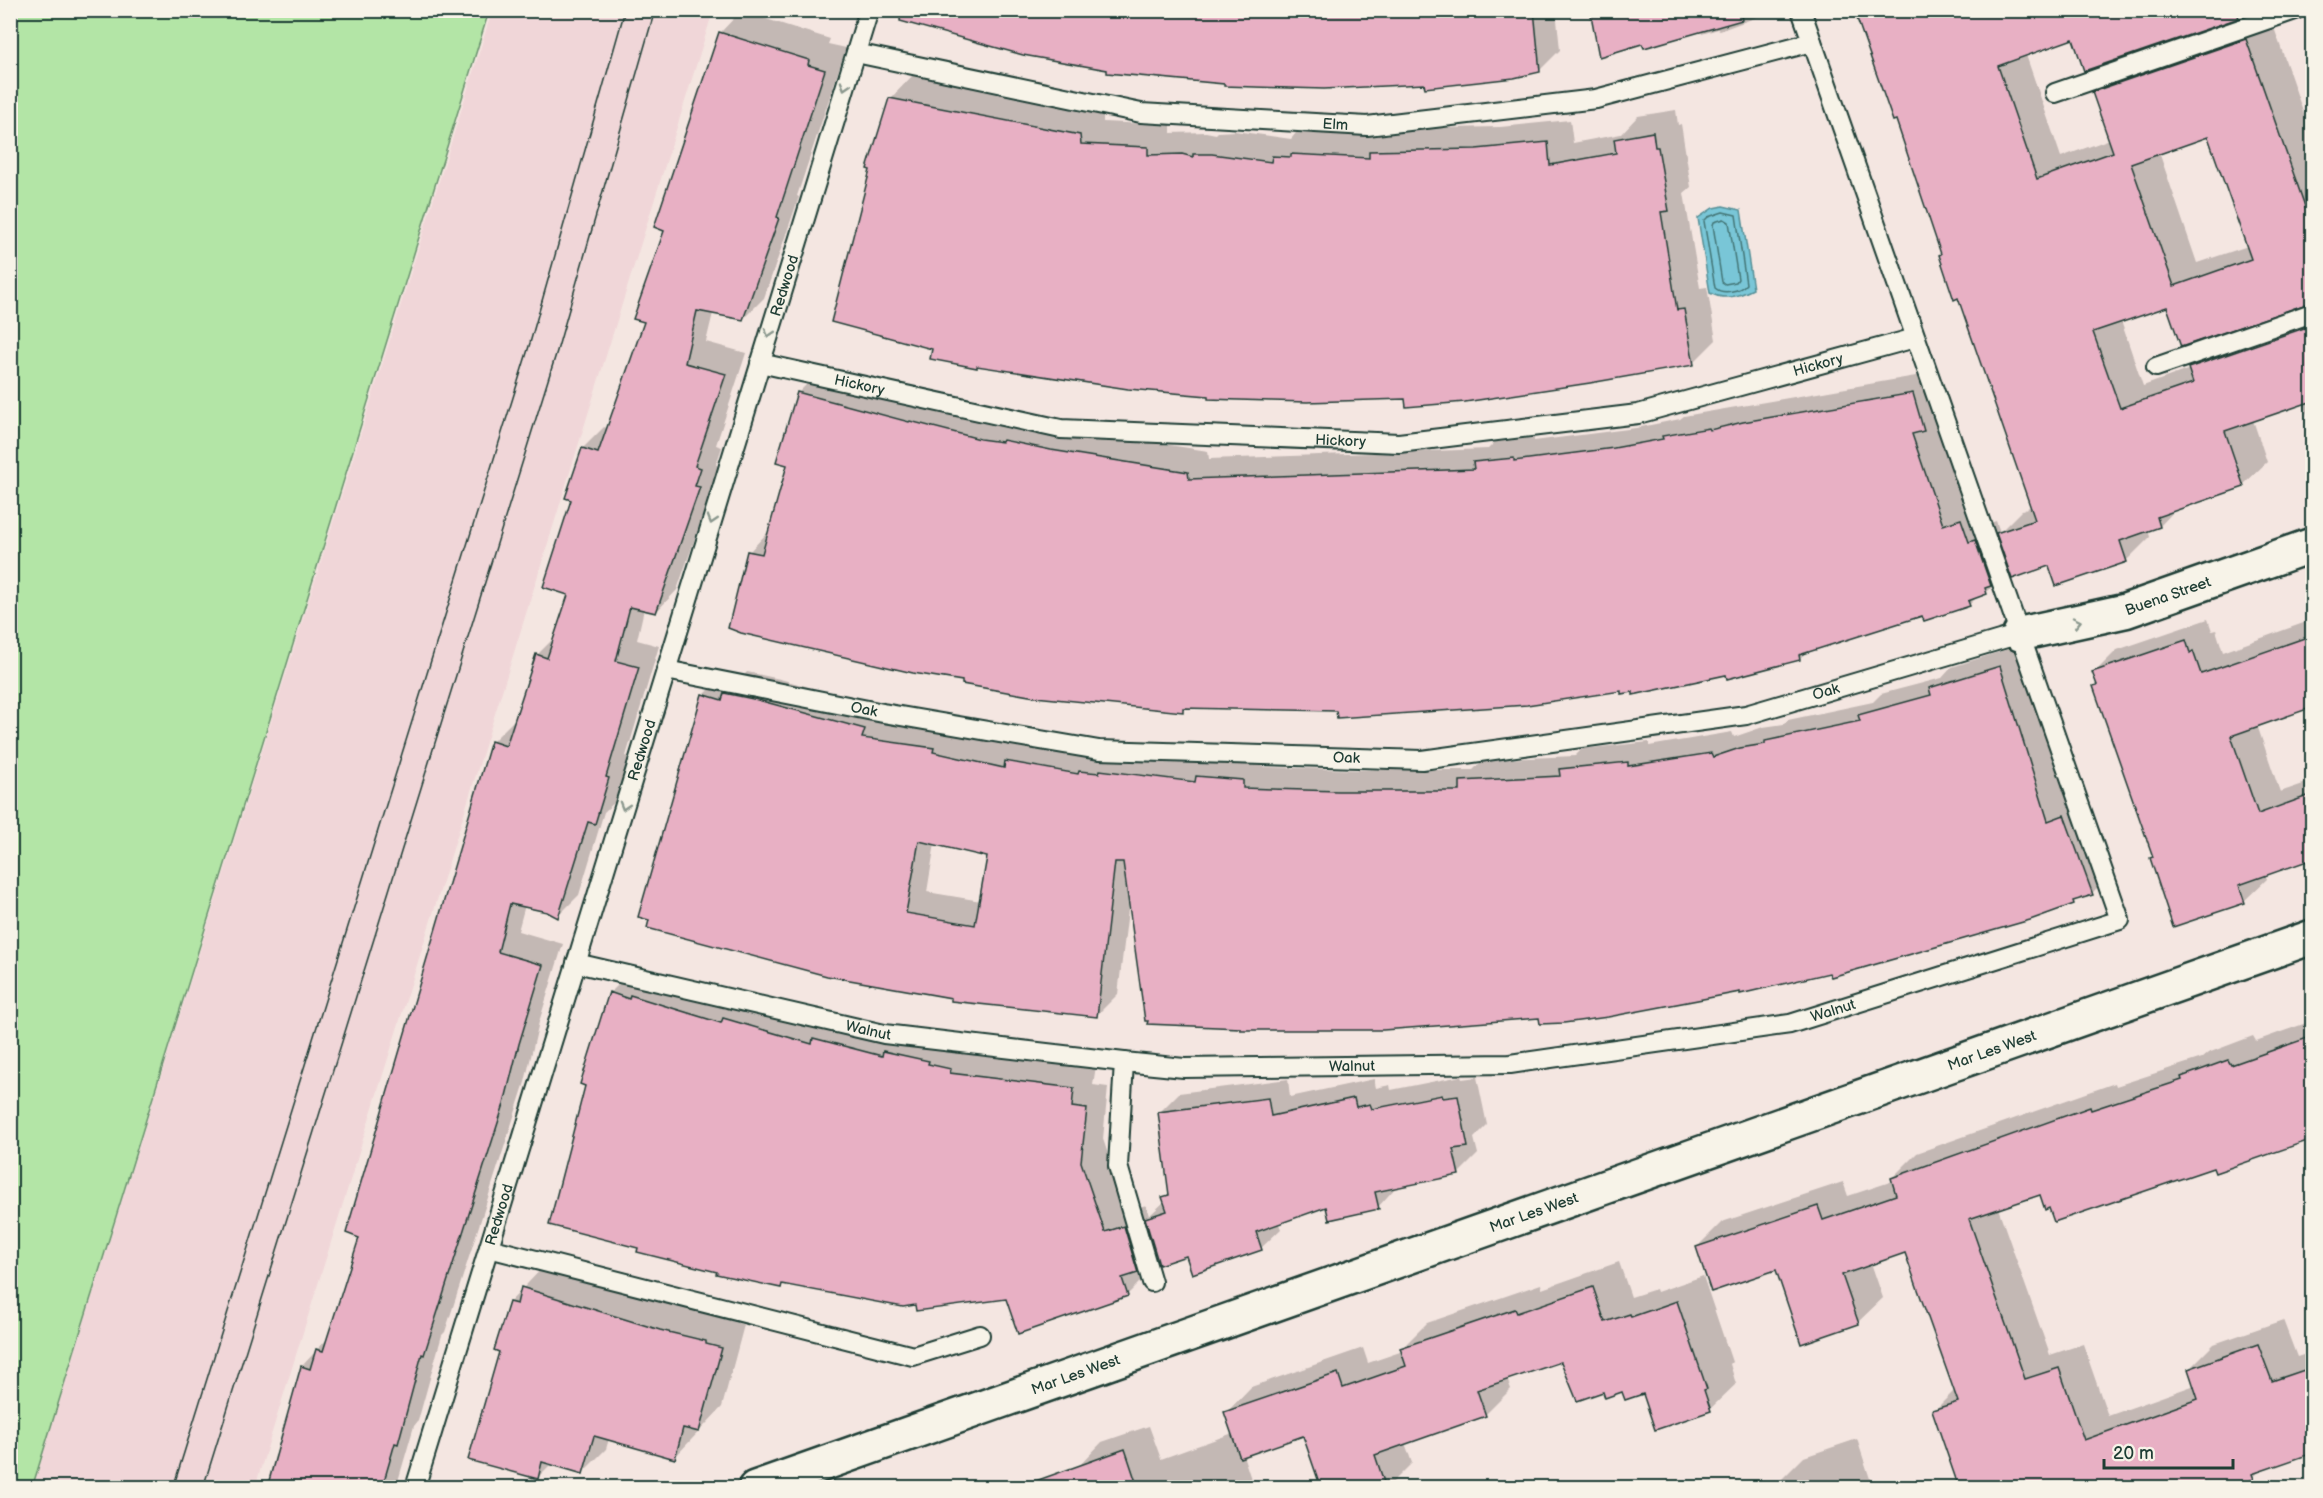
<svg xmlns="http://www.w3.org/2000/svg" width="2323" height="1498" viewBox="0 0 2323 1498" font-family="'Balsamiq Sans',sans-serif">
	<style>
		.built { fill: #f0d6d8 }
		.green { fill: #b3e5a6; stroke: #69916d; stroke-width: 1.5 }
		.water { fill: #79c6d7; stroke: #558f96; stroke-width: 1.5 }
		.shadow { fill: #0003; fill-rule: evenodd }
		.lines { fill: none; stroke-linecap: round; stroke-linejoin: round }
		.shore { stroke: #437475; stroke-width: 1.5 }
		.building { fill: #e8b0c4; stroke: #1f3d34; stroke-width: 1.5; fill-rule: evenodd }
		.lane-casing { stroke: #1f3d34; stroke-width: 22 }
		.street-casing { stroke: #1f3d34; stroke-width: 38 }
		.lane { stroke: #f7f3e8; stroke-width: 18 }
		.street { stroke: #f7f3e8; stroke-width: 33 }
		.tram { stroke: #1f3d34; stroke-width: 1.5 }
		.oneway { stroke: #8b988e }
		.labels { text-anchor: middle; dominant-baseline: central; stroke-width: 4.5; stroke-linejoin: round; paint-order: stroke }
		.street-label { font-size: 15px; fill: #1f3d34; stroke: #f7f3e8 }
	</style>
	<rect width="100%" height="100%" fill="#f4e6e1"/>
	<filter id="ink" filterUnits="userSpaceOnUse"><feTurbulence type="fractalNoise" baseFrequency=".0167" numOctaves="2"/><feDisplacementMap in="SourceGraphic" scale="12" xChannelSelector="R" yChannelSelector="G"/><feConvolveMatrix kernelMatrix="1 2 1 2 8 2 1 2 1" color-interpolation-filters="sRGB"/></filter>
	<g filter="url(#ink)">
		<!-- built -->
		<polygon class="built" points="492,11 713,11 255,1487 33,1487"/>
		<!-- green -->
		<polygon class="green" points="10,11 489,11 32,1488 10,1487"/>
		<!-- water -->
		<path class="water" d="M1723,206L1741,210L1753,289C1739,296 1725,301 1710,293L1698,218L1713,208Z"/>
		<!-- shadow -->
		<g class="shadow">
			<polygon points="922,10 1556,10 1560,50 1539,71 1426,82 1109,69"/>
			<polygon points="1592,10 1768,10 1763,15 1719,31 1718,29 1702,34 1701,30 1643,43"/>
			<path d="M1856,10H2246L2241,15L2085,69L2074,38L2026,55L2061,157L2110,139L2094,92L2118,69L2270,16L2312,138V302L2168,305L2121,321L2143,386L2190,369L2213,344L2312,310V430L2303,402L2253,420L2267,462L2243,485L2177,508L2160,526L2148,530L2150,537L2126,561L2009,566L2006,569L2007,572L1986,593L1978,596L1969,605L1923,614L1808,651L1799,659L1635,690L1338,709L1185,707L1182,710L1142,708L1036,695L964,679L749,552L770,530L788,464L798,393L819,372L1072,430L1208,451L1209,459L1488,449L1495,442L1534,438V441L1636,428L1680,419L1684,416L1933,373L1944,409L1934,419L1963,506L1982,499L1990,523L1996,521L2000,532L2022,510L2032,506L1896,118ZM2209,135L2248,246L2197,263L2159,152Z"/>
			<polygon points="741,11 830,39 828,44 846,48 797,196 799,197 764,298 743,319 713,313 706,342 746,353 716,445 722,447 716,465 720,466 677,590 656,612 644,609 637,640 659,646 626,756 629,757 616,801 604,812 579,895 558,916 548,910 525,905 518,931 563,944 539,1022 525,1082 445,1332 442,1335 418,1421 414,1426 396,1488 266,1488 275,1455 279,1452 302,1366 329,1337 361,1237 492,742 513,721 516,722 537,655 556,636 570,594 573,499 583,448 604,427 609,429 646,322 665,230 720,33"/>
			<polygon points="913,75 1103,112 1103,122 1171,125 1171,133 1206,132 1216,134 1218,132 1235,131 1291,139 1296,133 1313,134 1316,132 1388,135 1394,129 1500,127 1570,120 1573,143 1621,134 1638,116 1676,110 1678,125 1681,124 1691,187 1684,193 1700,288 1707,287 1716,340 1693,363 1406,398 1209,395 978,365 977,367 934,348 890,99"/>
			<polygon points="2208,619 2212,631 2216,630 2223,652 2312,620 2312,706 2257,725 2280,792 2312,781 2312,867 2310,867 2307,860 2265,874 2267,879 2244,901 2151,858 2154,856 2094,673 2117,650"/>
			<path d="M2021,645L2085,795L2113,872L2092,893L2078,898L2073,903L1830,971L1741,990L1540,1016L1241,1027L1149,1020L1129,902L1118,994L1097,1015L953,997L828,975L649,927L704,695L725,674L741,679L747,672L780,679L885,708L954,731L1021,746L1028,740L1264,759L1263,767L1360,770H1473L1483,760L1575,756L1582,749L1649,742V746L1732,732L1734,737L1763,727L1784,724L1788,720L1873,702L1881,694L1942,678L1952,667ZM935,843L988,856L981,901L927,892Z"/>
			<polygon points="632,971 832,1022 1096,1066 1093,1085 1108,1087 1103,1139 1127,1211 1146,1205 1149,1216 1165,1201 1164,1198 1170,1191 1159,1113 1179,1093 1288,1079 1290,1097 1374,1079 1376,1088 1390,1085 1391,1090 1461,1076 1462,1079 1477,1077 1487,1125 1474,1138 1478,1154 1458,1174 1397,1186 1378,1207 1327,1205 1278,1222 1281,1229 1261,1248 1187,1254 1156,1252 1146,1262 1149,1273 1127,1295 1007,1297 916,1303 784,1283 781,1286 610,993"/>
			<polygon points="2312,1021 2312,1137 2214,1166 2050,1206 2041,1193 1998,1208 2050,1355 2083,1344 2108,1416 2195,1385 2189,1369 2214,1344 2283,1320 2297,1357 2312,1352 2312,1451 2263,1468 2242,1488 1960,1488 1934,1411 1955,1390 1906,1251 1871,1263 1883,1298 1858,1322 1777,1268 1697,1247 1722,1222 1843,1182 1848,1196 1893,1181 1892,1178 1917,1153 2115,1083 2116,1086 2202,1058 2208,1053 2253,1036 2256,1041"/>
			<polygon points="1619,1262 1631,1297 1656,1289 1657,1292 1703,1276 1732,1362 1730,1364 1736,1384 1710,1409 1656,1428 1644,1392 1604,1391 1562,1360 1507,1379 1511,1389 1485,1415 1405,1443 1412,1463 1387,1488 1323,1488 1304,1434 1243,1455 1254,1488 1085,1488 1078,1467 1102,1442 1149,1426 1161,1459 1233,1433 1226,1413 1251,1387 1363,1348 1368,1363 1403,1351 1402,1348 1427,1323 1541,1284 1542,1289"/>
			<polygon points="546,1264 684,1307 729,1318 728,1320 744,1325 722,1407 675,1457 609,1439 606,1449 583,1472 552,1463 537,1478 501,1351 510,1302"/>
			<polygon points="1857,1439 1873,1488 1781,1488 1779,1482 1804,1457"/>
			<polygon points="992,1480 994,1488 971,1488"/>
		</g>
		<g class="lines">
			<!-- shore -->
			<g class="shore">
				<path d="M1723,212L1736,215L1746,284C1740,291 1723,295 1715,288L1704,221L1708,217Z"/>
				<polygon points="1724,219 1729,222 1738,279 1736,282 1725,284 1722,282 1713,225 1714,222"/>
			</g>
		</g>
		<!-- building -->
		<g class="building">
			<polygon points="901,10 1534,10 1540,72 1514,78 1425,88 1424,84 1324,89 1224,86 1224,84 1107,73 1107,70 1023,55 900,21"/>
			<polygon points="1590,10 1740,10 1742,20 1644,48 1642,44 1599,57"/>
			<path d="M1854,10H2236L2239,18L2084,71L2073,39L1998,66L2037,179L2113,152L2092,92L2246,39L2313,229V302L2181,347L2167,307L2093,332L2120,408L2193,383L2188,368L2313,325V401L2225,431L2244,487L2157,517L2160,527L2120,541L2127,562L2056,586L2049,566L2012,579L1996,533L2035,520L1958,298L1954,300L1939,255L1941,254L1896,120L1893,121ZM2208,137L2251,259L2174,286L2131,164Z"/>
			<polygon points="719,32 809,60 808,65 825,70 777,217 779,218 743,320 697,311 685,363 726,374 695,466 701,468 695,486 700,487 656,613 630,607 616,661 639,667 606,777 609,778 595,824 588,822 558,918 547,912 510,904 498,952 543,965 519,1044 504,1104 424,1355 422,1354 398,1444 395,1443 382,1488 267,1488 301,1366 310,1369 316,1349 323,1351 359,1238 346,1233 491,741 506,746 536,654 547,658 568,595 543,587 571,500 565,498 582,448 598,453 644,322 633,319 664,231 654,227"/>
			<polygon points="889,98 1080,135 1081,144 1148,147 1148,155 1182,154 1193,157 1193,154 1212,154 1271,162 1272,156 1291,157 1291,154 1369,158 1369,151 1476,149 1548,142 1550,165 1616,153 1614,139 1653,132 1655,147 1658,147 1669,211 1661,212 1677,310 1684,309 1694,365 1590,383 1465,402 1406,407 1405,399 1307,402 1208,399 1208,396 1128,389 977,366 977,368 930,359 932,349 831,322 870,170 867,169"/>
			<polygon points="797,392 909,422 910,421 980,439 1002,442 1003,440 1051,450 1188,472 1189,479 1474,469 1473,462 1514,458 1514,461 1614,448 1663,439 1662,436 1709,428 1710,430 1743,422 1913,393 1924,431 1912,434 1943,525 1961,519 1969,542 1975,540 1991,586 1985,588 1987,594 1968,601 1970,606 1924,621 1922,616 1799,655 1800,660 1727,679 1726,675 1633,695 1633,692 1621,694 1621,691 1527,705 1337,718 1336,711 1183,708 1183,712 1035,697 962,684 962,681 913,673 741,633 728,628 747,551 762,554 787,465 776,462"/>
			<polygon points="2313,635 2313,707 2231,736 2258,814 2313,794 2313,859 2239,885 2245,903 2173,927 2150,858 2153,857 2093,686 2097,685 2092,672 2186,640 2190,653 2193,651 2201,674"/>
			<path d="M2000,666L2048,821L2064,815L2093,895L2073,901L2074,904L2030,920L1831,977L1829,973L1740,994V992L1608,1017L1564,1023L1540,1024L1539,1018L1383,1030H1240V1028L1147,1024L1148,1021H1145L1123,862H1115L1097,1017L951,1001V998L827,976L647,928L649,920L638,917L702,694L722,700L724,693L758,700L865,729L862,738L934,748L933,752L1004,768L1005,761L1078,774L1079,771L1099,773L1100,770L1195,782L1196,776L1243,780V788L1338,791H1460V781L1560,776L1559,769L1628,762V766L1711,753L1713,757L1740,748L1765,744V741L1860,721L1858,715L1931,695L1929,688ZM919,841L987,857L975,925L906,913Z"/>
			<polygon points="609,992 629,999 630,995 721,1023 723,1018 812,1044 813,1038 882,1056 883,1051 929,1061 928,1064 951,1069 950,1073 1074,1088 1072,1107 1087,1109 1081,1162 1105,1232 1124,1226 1138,1273 1122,1278 1128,1296 1018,1334 1006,1299 916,1311 915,1305 903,1307 782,1284 781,1288 716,1274 717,1272 637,1252 638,1248 549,1225 585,1086 580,1084"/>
			<polygon points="2313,1036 2313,1139 2215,1173 2213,1168 2054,1222 2049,1208 2045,1210 2040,1195 1969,1219 2025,1379 2059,1368 2084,1440 2198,1399 2188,1369 2258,1344 2272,1381 2313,1367 2313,1453 2252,1474 2254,1479 2230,1488 1959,1488 1932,1410 1958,1402 1905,1253 1842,1275 1859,1324 1801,1344 1776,1270 1711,1292 1696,1247 1818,1206 1823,1220 1896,1195 1891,1178 2090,1107 2091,1110 2182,1080 2181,1077 2228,1060 2231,1065"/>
			<polygon points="1442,1095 1443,1098 1458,1096 1468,1147 1453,1149 1459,1175 1375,1192 1379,1209 1329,1220 1326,1207 1256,1232 1262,1250 1192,1274 1186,1256 1159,1265 1145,1218 1167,1211 1162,1197 1169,1195 1158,1112 1268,1098 1271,1116 1354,1098 1356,1107 1370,1104 1372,1109"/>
			<polygon points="521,1287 660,1330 706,1341 706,1344 722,1348 699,1432 683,1428 675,1459 594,1436 583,1474 542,1462 538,1479 468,1460 499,1352 494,1350 509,1302 517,1304"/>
			<polygon points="1593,1287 1605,1322 1630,1314 1631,1317 1677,1301 1707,1389 1704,1390 1711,1411 1655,1430 1643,1394 1625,1400 1622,1392 1605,1398 1603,1392 1577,1401 1561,1362 1477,1390 1486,1416 1375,1455 1386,1488 1321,1488 1303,1436 1240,1458 1224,1412 1338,1373 1343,1388 1406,1366 1400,1348 1515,1309 1517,1313"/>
			<polygon points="1125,1449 1138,1488 1031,1488 1030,1483"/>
		</g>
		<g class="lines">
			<defs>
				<g id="lane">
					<path id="s1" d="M856,53L1141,113L1367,126L1596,99L1812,42"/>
					<polyline points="2055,93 2295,10"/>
					<path id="s2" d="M760,363L1061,429L1399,443L1638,414L1915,338"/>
					<polyline points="2156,367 2312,313"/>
					<path id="s3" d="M666,670L883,713L1099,750L1422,760L1746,715L2020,634"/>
					<path id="s4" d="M576,963L884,1034L1124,1062L1184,1068L1510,1064L1790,1024L2120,920L1801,10"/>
					<polyline points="1124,1062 1118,1166 1152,1282"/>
					<polyline points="489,1248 913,1356 980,1335"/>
					<path id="s5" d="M415,1488L869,10"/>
				</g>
				<g id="street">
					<path id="s6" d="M2020,634L2125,611L2312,545"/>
					<path id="s7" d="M755,1488L2312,937"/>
				</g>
			</defs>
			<!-- lane casing -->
			<use href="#lane" class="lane-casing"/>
			<!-- street casing -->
			<use href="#street" class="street-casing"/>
			<!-- lane -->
			<use href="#lane" class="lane"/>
			<!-- street -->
			<use href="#street" class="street"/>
			<!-- tram -->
			<g class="tram">
				<polyline points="173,1488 530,343 625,10"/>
				<polyline points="203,1488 557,351 655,10"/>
			</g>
		</g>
		<!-- one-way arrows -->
		<defs><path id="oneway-chevron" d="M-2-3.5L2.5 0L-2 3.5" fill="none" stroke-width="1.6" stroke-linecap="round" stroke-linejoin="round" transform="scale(1.5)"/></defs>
		<g class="oneway">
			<use href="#oneway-chevron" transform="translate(845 86) rotate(107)"/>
			<use href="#oneway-chevron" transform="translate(769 333) rotate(107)"/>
			<use href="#oneway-chevron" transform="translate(712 520) rotate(107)"/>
			<use href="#oneway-chevron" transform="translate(2077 622) rotate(-12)"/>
			<use href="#oneway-chevron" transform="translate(624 806) rotate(107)"/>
		</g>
	</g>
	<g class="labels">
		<!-- street labels -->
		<g class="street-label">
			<text stroke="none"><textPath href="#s1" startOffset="486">Elm</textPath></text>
			<text stroke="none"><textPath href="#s5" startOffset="1258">Redwood</textPath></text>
			<text stroke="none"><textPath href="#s2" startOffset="1074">Hickory</textPath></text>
			<text stroke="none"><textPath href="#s2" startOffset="102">Hickory</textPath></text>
			<text stroke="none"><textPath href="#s2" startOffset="588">Hickory</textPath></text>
			<text stroke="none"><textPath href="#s6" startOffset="153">Buena Street</textPath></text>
			<text stroke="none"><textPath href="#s3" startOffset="1174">Oak</textPath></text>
			<text stroke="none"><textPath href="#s3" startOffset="202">Oak</textPath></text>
			<text stroke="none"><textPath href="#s5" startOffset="772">Redwood</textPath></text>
			<text stroke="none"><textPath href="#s3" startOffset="688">Oak</textPath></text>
			<text stroke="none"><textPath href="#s4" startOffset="1272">Walnut</textPath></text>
			<text stroke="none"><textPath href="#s4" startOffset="300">Walnut</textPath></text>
			<text stroke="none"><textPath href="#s7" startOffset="1312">Mar Les West</textPath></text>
			<text stroke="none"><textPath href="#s4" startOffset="786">Walnut</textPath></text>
			<text stroke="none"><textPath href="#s7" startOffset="826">Mar Les West</textPath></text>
			<text stroke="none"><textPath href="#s5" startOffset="286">Redwood</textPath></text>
			<text stroke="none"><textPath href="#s7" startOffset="340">Mar Les West</textPath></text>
		</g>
	</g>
	<!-- margin -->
	<rect width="2323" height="1498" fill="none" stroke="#f7f3e8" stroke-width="36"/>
	<rect x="18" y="18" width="2287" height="1462" fill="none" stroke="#1f3d34" stroke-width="2" filter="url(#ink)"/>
	<!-- scale -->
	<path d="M2104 1459v9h129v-9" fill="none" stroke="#1f3d34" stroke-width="3"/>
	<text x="2113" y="1459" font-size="18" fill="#1f3d34" stroke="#f7f3e8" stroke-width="4.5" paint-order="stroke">20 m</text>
</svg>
